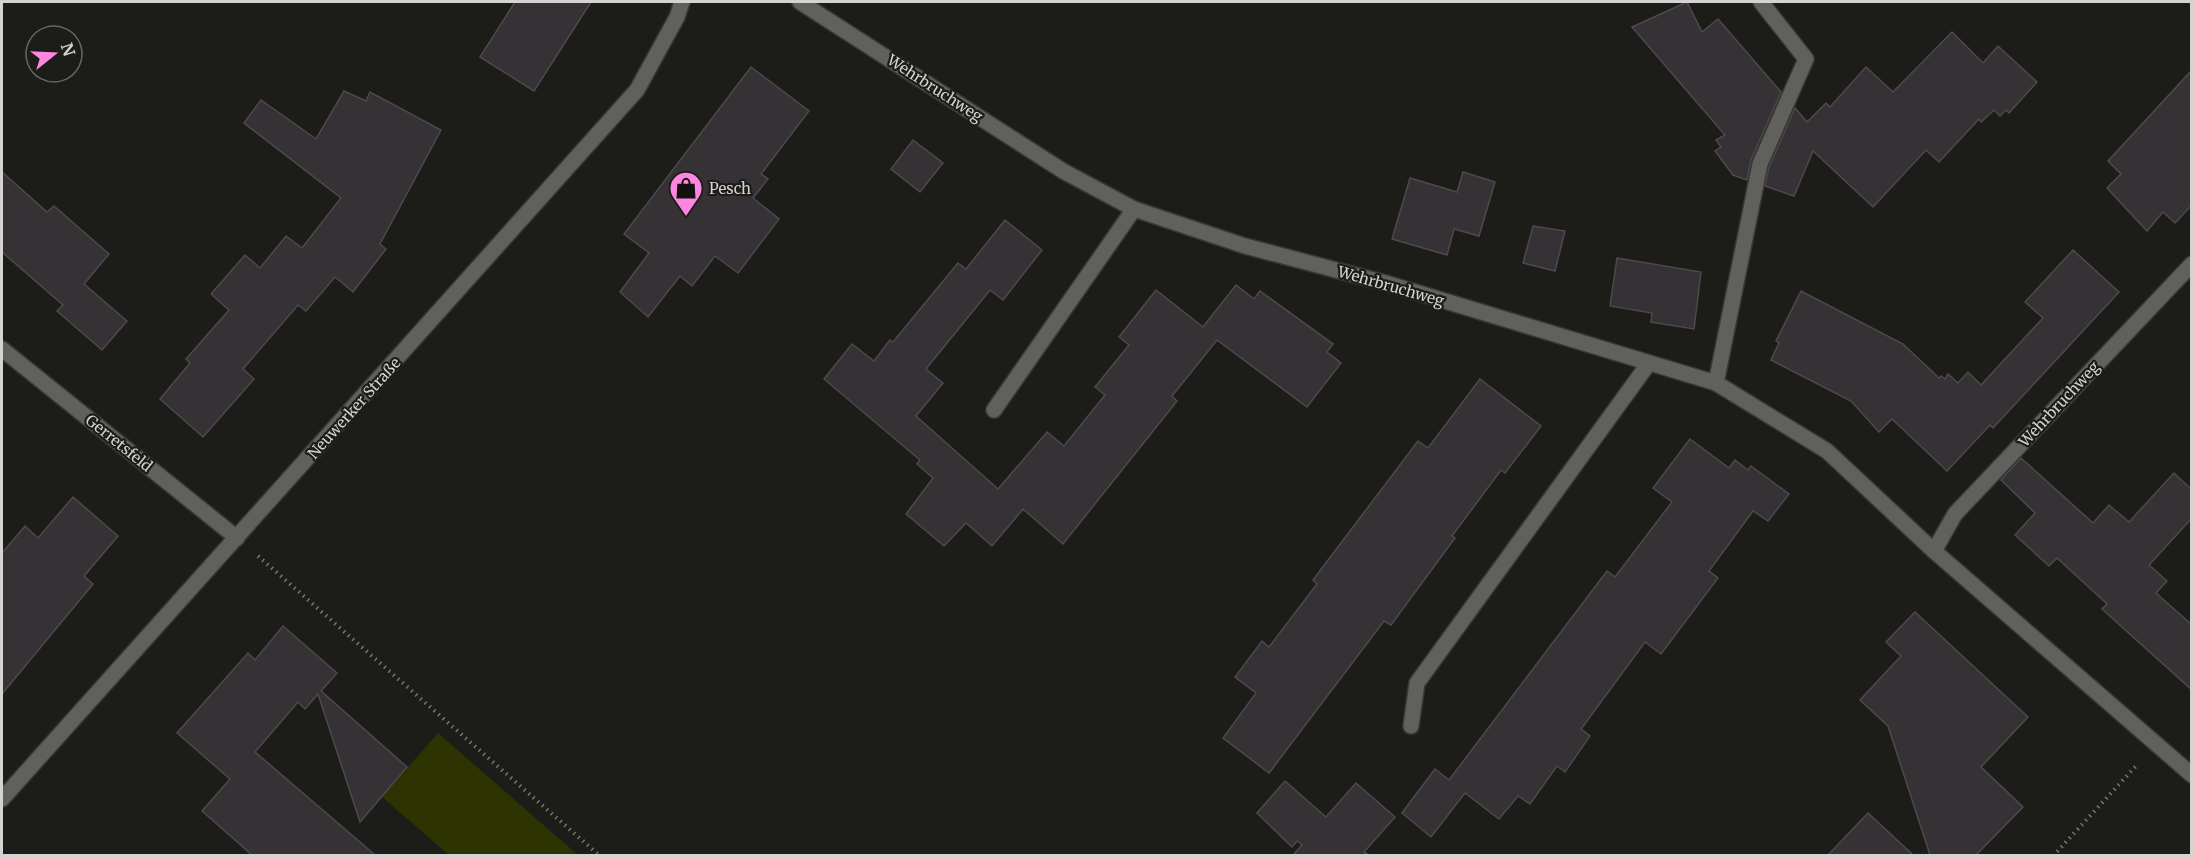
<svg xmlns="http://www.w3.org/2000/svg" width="2193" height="857" viewBox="0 0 2193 857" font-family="Merriweather,serif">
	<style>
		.green { fill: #2e3302 }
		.building { fill: #353134; stroke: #4d494c; stroke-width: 1.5 }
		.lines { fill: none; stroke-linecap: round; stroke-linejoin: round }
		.minor-casing { stroke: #383836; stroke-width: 18 }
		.tertiary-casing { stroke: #383836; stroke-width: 18 }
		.path { stroke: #757673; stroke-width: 4; stroke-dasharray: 1.5 4.5; stroke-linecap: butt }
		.minor { stroke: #60615d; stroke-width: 15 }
		.tertiary { stroke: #60615d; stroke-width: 15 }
		.labels { text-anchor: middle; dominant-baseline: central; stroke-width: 4.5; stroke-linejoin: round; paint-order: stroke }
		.street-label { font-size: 15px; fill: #d3d3d1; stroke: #1c1d19 }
		.poi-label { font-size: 15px; fill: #d3d3d1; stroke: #1c1d19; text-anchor: start }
	</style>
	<rect width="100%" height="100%" fill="#1c1d19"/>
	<!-- green -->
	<polygon class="green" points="438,733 578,855 449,855 382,797"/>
	<!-- building -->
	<g class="building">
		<polygon points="515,2 591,2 534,91 480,57"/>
		<polygon points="1687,2 1702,32 1718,19 1781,92 1751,160 1747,180 1733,175 1715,151 1721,147 1716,140 1725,135 1632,27"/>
		<polygon points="1952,32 1983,63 1998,46 2037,82 2009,113 2006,110 2000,116 1994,110 1981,122 1979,119 1939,162 1926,150 1873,207 1813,151 1794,196 1765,186 1769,167 1795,108 1807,122 1826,103 1830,107 1866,67 1893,92"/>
		<polygon points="751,67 809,111 761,174 768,179 753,198 779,219 738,273 715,256 692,286 680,276 648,317 620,292 649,253 624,234"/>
		<polygon points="2192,70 2192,205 2175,223 2163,212 2147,231 2107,188 2121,174 2108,161"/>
		<polygon points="344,91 366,101 370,92 441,130 380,244 386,249 353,292 335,277 306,311 298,305 243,369 254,379 203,437 160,399 190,363 186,359 229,310 211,294 245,255 260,268 286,236 302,248 341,198 244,123 261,100 316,139"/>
		<polygon points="913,140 943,163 920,192 891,169"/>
		<polygon points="2,172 47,212 54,206 109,254 84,284 127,321 102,350 57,311 63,305 2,252"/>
		<polygon points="1463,172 1495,182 1479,236 1454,229 1447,255 1392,239 1410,178 1457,192"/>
		<polygon points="1005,220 1042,250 1003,300 990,290 926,369 943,383 916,416 998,489 1047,432 1064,446 1105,395 1095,387 1129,345 1119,337 1156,290 1203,327 1236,285 1254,299 1260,291 1333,344 1327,352 1341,363 1307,407 1217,340 1172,396 1177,401 1063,544 1023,509 992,546 966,523 944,546 906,514 933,478 917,464 920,460 824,379 852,344 874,361 890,340 893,342 958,263 966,269"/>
		<polygon points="1533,226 1565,231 1555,271 1523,263"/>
		<polygon points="2073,250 2119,292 1993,428 1990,425 1947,471 1892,419 1879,432 1851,401 1771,360 1779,343 1776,341 1801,291 1903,344 1939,378 1941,376 1945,379 1948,374 1958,383 1968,372 1981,385 2043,318 2025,302"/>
		<polygon points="1617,258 1701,272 1694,329 1651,322 1652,313 1610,306"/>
		<polygon points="1480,379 1541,426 1505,473 1501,470 1452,536 1455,538 1391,625 1384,621 1269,773 1223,738 1256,693 1235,677 1262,641 1269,647 1317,584 1313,580 1418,441 1428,448"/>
		<polygon points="1690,439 1729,468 1735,460 1748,470 1751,466 1789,494 1768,521 1753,511 1709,571 1718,578 1661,654 1645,642 1581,729 1590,736 1565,772 1557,766 1530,804 1518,796 1499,819 1465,793 1431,837 1402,813 1435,769 1449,780 1607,571 1615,577 1672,502 1653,488"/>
		<polygon points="2021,458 2093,523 2109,505 2129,522 2174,473 2192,490 2192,518 2149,565 2167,581 2156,593 2192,625 2192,690 2102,609 2107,604 2057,558 2049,566 2015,535 2035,513 2001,480"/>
		<polygon points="73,497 118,536 84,576 93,584 2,694 2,553 25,526 38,538"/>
		<polygon points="1915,612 2028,717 1981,767 2023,807 1976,855 1930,855 1888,726 1860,700 1901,656 1886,642"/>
		<polygon points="283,626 337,673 321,691 407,767 360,822 318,694 305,709 298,702 255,752 375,855 252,855 202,811 230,779 177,733 248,653 255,660"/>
		<polygon points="1285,781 1326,817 1356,783 1395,817 1364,852 1369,855 1293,855 1302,845 1297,841 1292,847 1257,813"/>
		<polygon points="1868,813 1913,855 1828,855"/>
	</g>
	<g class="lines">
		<defs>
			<g id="minor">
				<polyline points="800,2 1063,171 1134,209 1245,246 1389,284 1716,383 1827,451 1934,551 2192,775"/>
				<polyline points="2,349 237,538"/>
				<polyline points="1716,383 1760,164 1806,59 1761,2"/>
				<polyline points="994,410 1134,209"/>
				<polyline points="1934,551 1955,514 2192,264"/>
				<polyline points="1411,726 1417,683 1649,363"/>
			</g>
			<polyline id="tertiary" points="2,799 637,90 677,17 682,2"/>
		</defs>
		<!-- minor casing -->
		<use href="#minor" class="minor-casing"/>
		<!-- tertiary casing -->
		<use href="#tertiary" class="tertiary-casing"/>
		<!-- path -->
		<g class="path">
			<polyline points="258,556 600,856"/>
			<polyline points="2053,856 2136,766"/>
		</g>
		<!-- minor -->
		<use href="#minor" class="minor"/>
		<!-- tertiary -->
		<use href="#tertiary" class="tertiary"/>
	</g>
	<!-- icons -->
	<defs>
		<symbol id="shop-pin" viewBox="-11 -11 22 30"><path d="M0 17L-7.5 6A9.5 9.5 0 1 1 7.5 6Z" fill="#fe86e0" stroke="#1c1d19"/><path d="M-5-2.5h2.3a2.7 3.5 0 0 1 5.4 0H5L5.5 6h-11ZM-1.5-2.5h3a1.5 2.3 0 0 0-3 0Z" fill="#111"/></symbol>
	</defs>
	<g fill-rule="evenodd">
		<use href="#shop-pin" x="667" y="169" width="38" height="52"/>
	</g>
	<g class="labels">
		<!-- street labels -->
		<g class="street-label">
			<text transform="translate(935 88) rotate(33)">Wehrbruchweg</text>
			<text transform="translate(1391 286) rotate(16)">Wehrbruchweg</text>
			<text transform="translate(2059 404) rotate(-47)">Wehrbruchweg</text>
			<text transform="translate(354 408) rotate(-48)">Neuwerker Straße</text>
			<text transform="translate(119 443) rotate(39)">Gerretsfeld</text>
		</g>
		<!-- poi labels -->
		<g class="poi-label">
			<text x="709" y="188">Pesch</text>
		</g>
	</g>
	<!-- border -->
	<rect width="2193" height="857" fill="none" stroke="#d3d3d1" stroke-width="6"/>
	<!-- north arrow -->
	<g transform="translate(54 54) rotate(72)"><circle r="28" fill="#1c1d19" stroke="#656663" stroke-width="1.5"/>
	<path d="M0-4.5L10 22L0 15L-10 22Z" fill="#fe86e0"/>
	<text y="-9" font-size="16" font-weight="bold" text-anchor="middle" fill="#d3d3d1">N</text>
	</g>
</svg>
